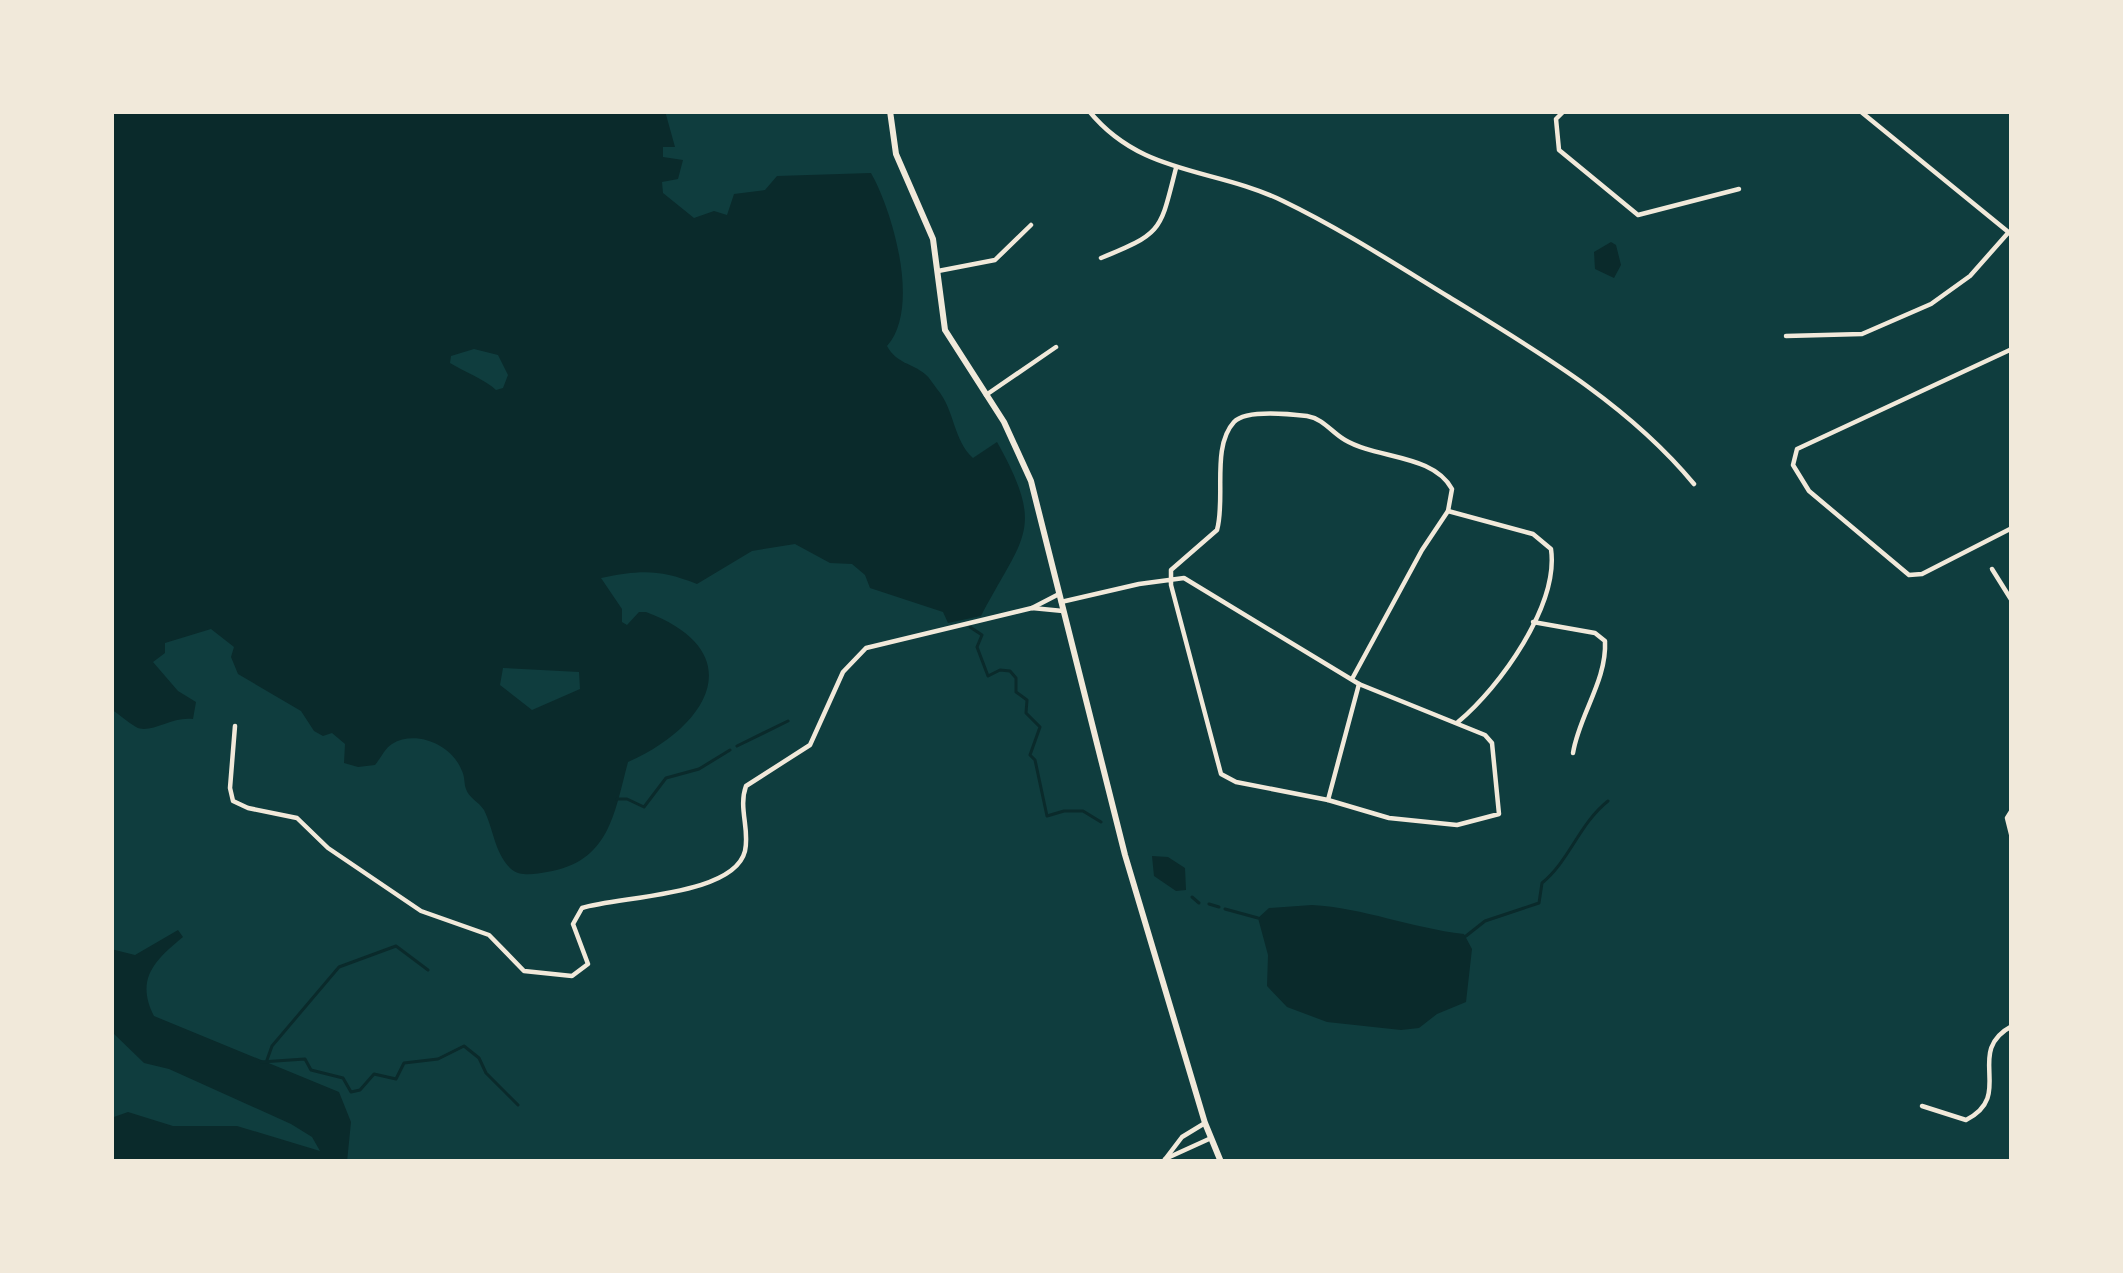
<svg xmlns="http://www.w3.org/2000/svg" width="2123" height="1273" viewBox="0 0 2123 1273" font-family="'IBM Plex Sans',sans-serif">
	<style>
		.water { fill: #0a2a2b; fill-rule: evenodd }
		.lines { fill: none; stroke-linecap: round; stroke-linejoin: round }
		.stream { stroke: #0a2a2b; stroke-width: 3 }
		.minor { stroke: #f1e9da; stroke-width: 4.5 }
		.tertiary { stroke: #f1e9da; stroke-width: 4.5 }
		.secondary { stroke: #f1e9da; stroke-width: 6 }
	</style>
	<rect width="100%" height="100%" fill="#0f3d3e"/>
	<!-- water -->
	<g class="water">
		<path d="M111,111H665L675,147H663V157L683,160L678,179L662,182L663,193L694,218L714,211L727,215L734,194L765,190L777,176L871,173C893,212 921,308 887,346C897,364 912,363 925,374C930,378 933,384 937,389C955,410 953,440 973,458L997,442C1046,530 1024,534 981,616L948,623L943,612L870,588L865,575L852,564L830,563L795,544L752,551L697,584C659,569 641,570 601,578L622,609V622L627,625L639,612H646C752,652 709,726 628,762C614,815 609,862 547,872C536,874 520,877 511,869C494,852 494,830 484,810C479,802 469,798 466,789C464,784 465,777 462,771C453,746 417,729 392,744C385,748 381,758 375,765L358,767L344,763L345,744L332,733L323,736L314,731L301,711L238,674L231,657L234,647L211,629L165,643V653L153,662L178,691L196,702L193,719C171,716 150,735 136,727C127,722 119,714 111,709ZM474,349L498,355L508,375L503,388L496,390C486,380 463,371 450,363L451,356ZM503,668L579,672L580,689L532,710L500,685Z"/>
		<polygon points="1611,242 1616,245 1621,265 1614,278 1595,269 1594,252"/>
		<polygon points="1152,856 1168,857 1185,868 1186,890 1176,891 1154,876"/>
		<path d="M1312,905C1364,908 1411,928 1464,934L1472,949L1466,1002L1437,1014L1419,1028L1401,1030L1327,1022L1287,1007L1267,986L1268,955L1258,918L1269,908Z"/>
		<path d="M178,930L183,937C155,960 135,979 154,1016L339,1092L351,1122L347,1162H111V1118L128,1112L173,1126H237L320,1151L312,1137L291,1124L169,1069L144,1063L111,1031V949L135,955Z"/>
	</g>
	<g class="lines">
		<!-- stream -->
		<g class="stream">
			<polyline points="970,627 982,635 977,647 988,676 1000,670 1010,671 1016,678 1016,692 1027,700 1026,713 1040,727 1030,755 1035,760 1047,816 1064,811 1083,811 1101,822"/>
			<polyline points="737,746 788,721"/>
			<polyline points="617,799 627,799 644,807 666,778 699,769 730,750"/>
			<polyline points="1192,897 1199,903"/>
			<polyline points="1209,904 1219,907"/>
			<polyline points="1225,909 1258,918"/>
			<path d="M1466,936L1485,921L1539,903L1542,883C1570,860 1579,824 1608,801"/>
			<polyline points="267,1060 272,1046 339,967 396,946 428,970"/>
			<polyline points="261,1062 305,1059 311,1070 343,1078 351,1092 360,1090 374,1074 396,1079 404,1063 438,1059 464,1046 479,1058 486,1073 518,1105"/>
		</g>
		<!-- minor -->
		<g class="minor">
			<path d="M1089,111C1142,176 1213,167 1283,201C1341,229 1395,264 1449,297C1537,351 1628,404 1694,484"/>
			<polyline points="1564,111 1556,119 1559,150 1638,215 1739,189"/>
			<path d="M1101,258C1163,233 1160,231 1176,168"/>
			<polyline points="938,271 995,260 1031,225"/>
			<polyline points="1786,336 1862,334 1931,304 1970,276 2008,233"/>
			<polyline points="2012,349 1797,449 1793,465 1809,491 1909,575 1922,574 2012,528"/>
			<polyline points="986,395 1056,347"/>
			<path d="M1448,511L1533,534L1551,549C1559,605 1500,687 1458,722"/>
			<polyline points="1992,569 2012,601"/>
			<path d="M1061,602L1139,584L1184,578L1359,684L1485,735L1492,743L1499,814L1457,825L1389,818L1328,800L1236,782L1221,774L1171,585V570L1217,530C1226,499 1211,447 1234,422C1246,409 1290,414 1307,416C1324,419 1331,432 1345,440C1377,459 1433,454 1452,489L1448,511L1422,550L1352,679"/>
			<polyline points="1032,608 1059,594"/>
			<path d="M1533,622L1595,633L1605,641C1607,681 1579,715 1573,753"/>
			<path d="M235,726L230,788L233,801L248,808L297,818L328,848L421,911L489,935L524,971L572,976L588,964L573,924L582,908C620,896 734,896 745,851C750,829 738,808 746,786L810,745L843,672L866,648L1032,608L1063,611"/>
			<polyline points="1328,800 1359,684"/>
			<polyline points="2012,810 2007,818 2012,838"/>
			<path d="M1922,1106L1966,1120C2016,1095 1963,1052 2012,1026"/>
			<polyline points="1165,1159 1209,1139"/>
			<polyline points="1163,1162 1182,1137 1205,1123"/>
		</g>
		<!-- tertiary -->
		<polyline class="tertiary" points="1860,111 2012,235"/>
		<!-- secondary -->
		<polyline class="secondary" points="890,111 896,154 933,239 945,330 1004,422 1031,481 1125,855 1205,1123 1221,1162"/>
	</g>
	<!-- border -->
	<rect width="2123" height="1273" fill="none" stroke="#f1e9da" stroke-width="228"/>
</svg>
